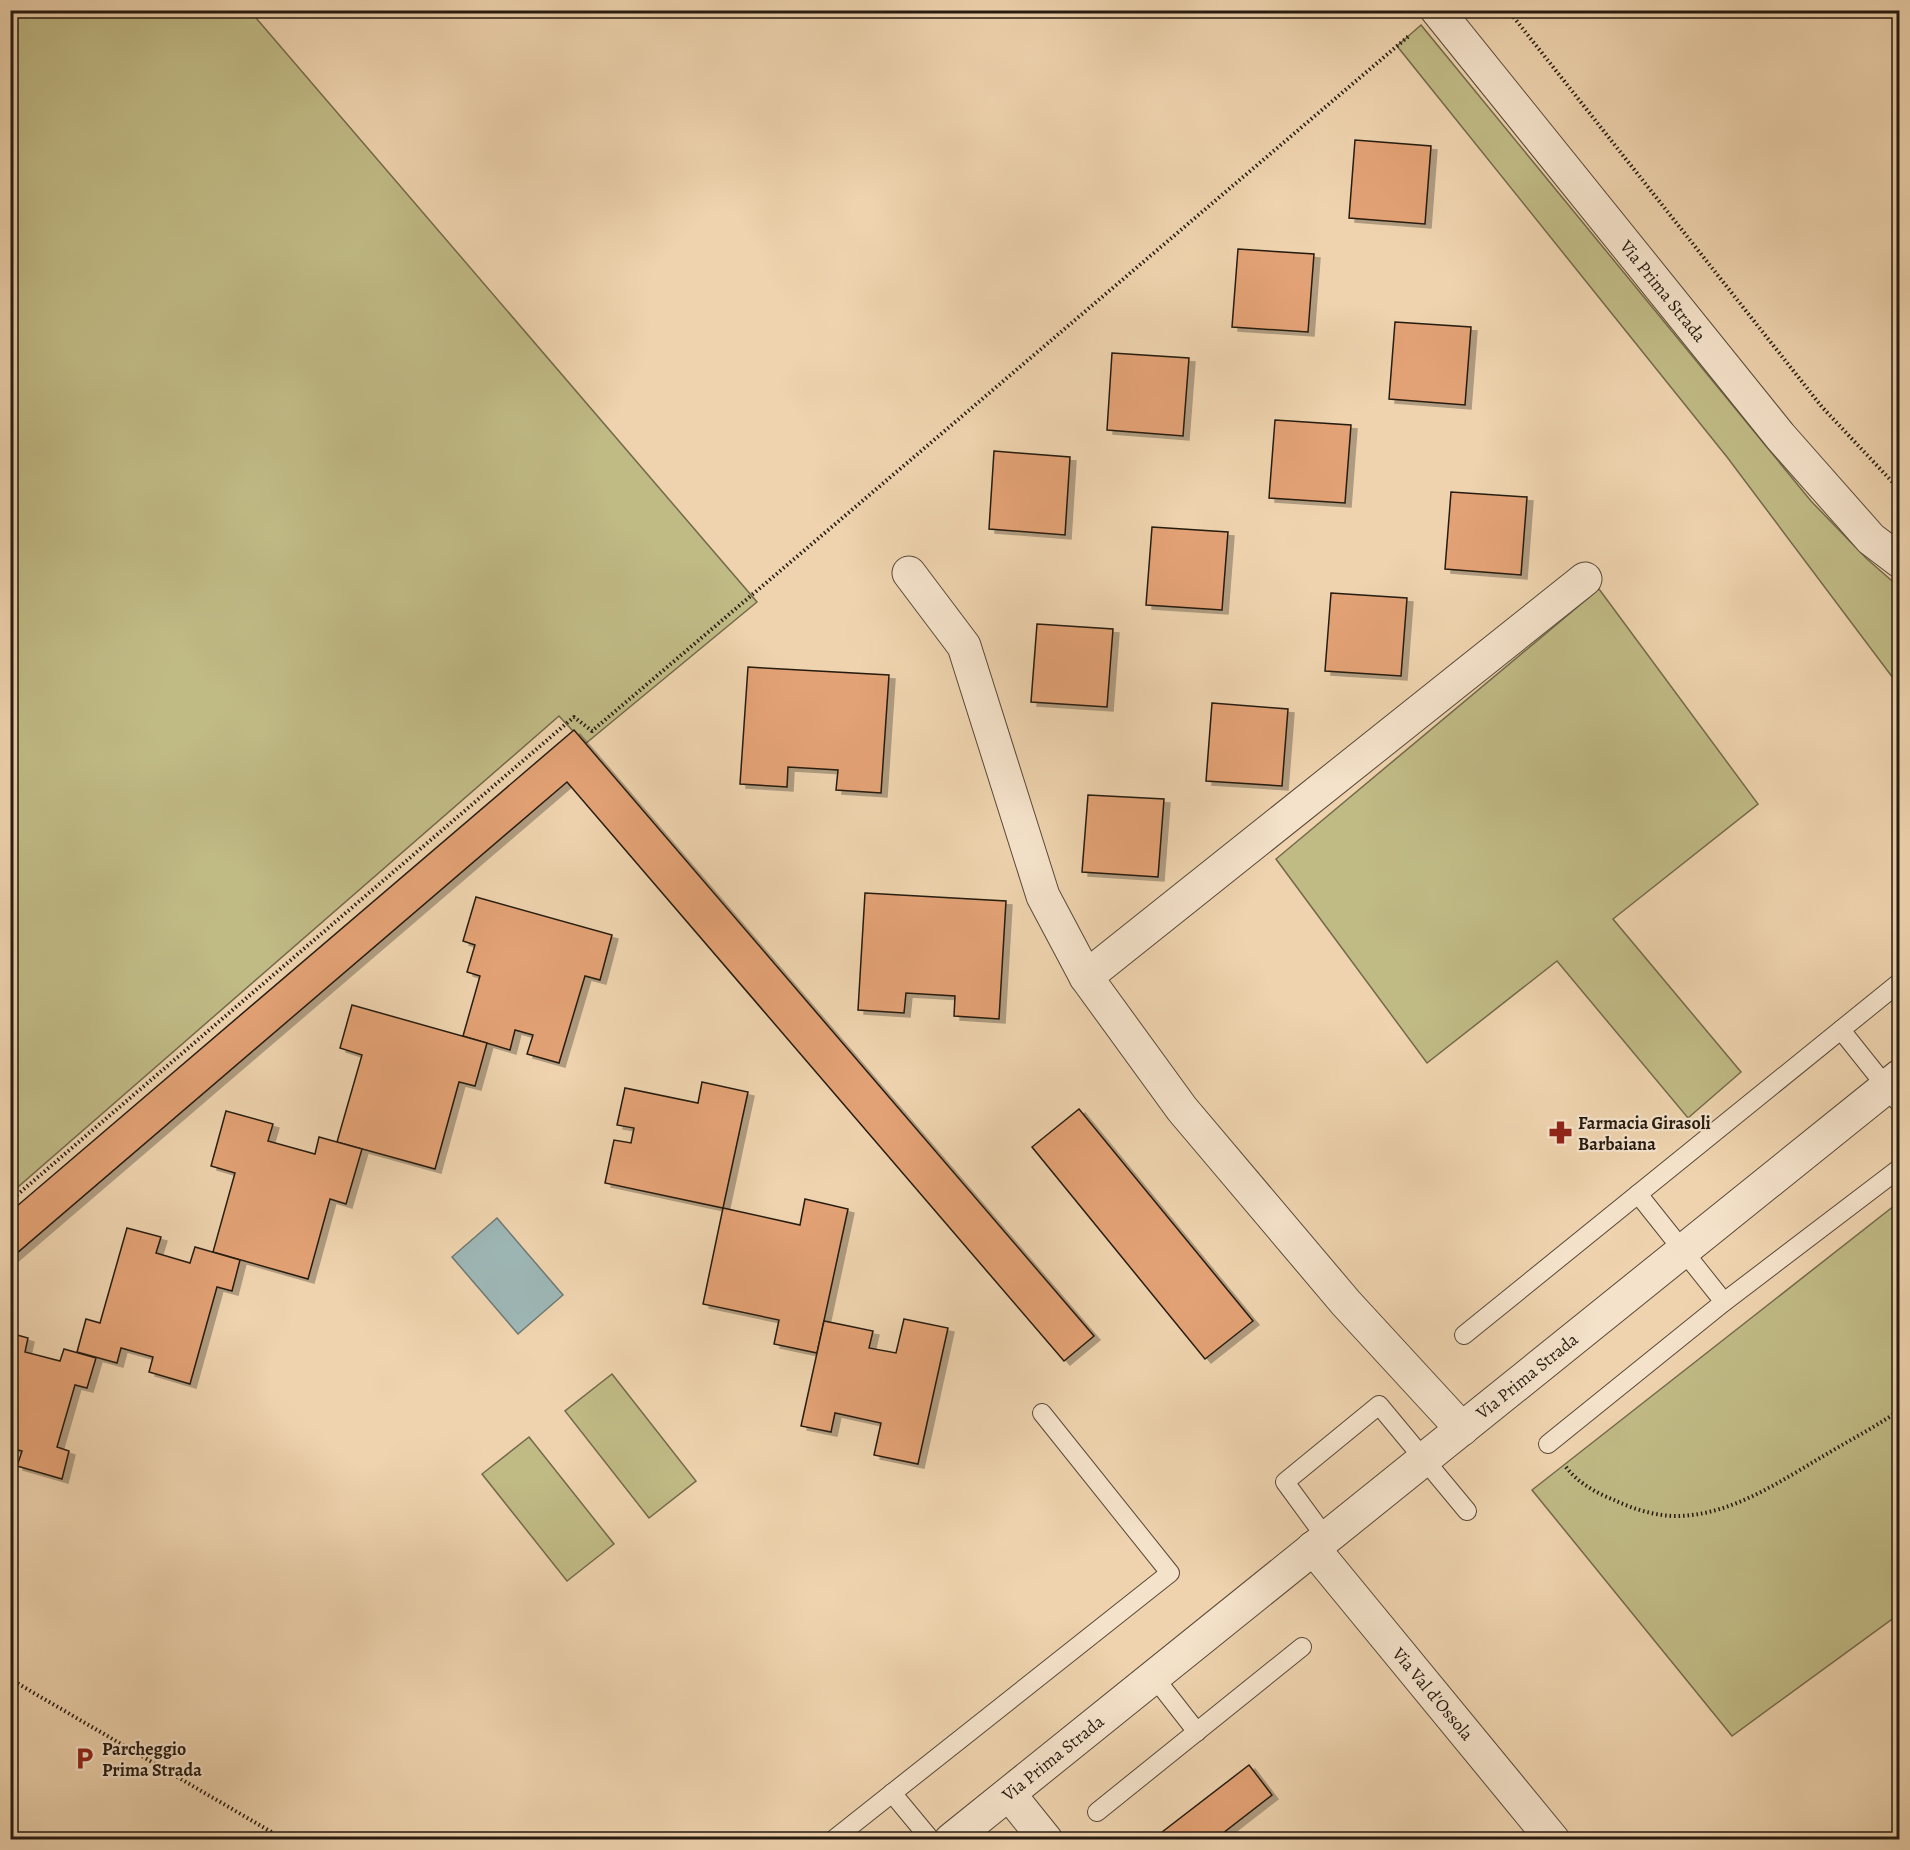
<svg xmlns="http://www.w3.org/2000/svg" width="1910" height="1850" viewBox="0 0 1910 1850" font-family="Alegreya,serif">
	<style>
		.green { fill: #c0ba85; stroke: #736a4b; stroke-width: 1.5 }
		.water { fill: #9db6b5; stroke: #6d7873; stroke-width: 1.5 }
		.building { fill: #e3a275; stroke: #261b11; stroke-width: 1.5; filter: url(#shadow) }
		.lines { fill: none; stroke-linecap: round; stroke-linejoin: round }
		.lane-casing { stroke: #584938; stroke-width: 20 }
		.street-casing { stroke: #584938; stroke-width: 35 }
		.path { stroke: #261b11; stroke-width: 4; stroke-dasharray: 1.5 3; stroke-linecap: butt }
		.lane { stroke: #f4e2ca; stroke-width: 18 }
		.street { stroke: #f4e2ca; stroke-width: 33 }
		.labels { text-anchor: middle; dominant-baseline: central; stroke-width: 4.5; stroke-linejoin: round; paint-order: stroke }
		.street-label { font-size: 18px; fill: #261b11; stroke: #f4e2ca }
		.poi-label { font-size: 18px; font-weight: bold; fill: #261b11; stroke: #f4e2ca; text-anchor: start }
	</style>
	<defs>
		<filter id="shadow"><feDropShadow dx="6" dy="4" stdDeviation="0" flood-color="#0004"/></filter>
	</defs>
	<rect width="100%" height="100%" fill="#eed3ae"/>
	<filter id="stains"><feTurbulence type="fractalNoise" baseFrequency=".00333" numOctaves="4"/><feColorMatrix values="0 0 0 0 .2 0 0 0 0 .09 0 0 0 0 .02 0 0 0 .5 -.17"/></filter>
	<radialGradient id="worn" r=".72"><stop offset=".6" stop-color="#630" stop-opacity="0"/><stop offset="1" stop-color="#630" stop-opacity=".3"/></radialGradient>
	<!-- green -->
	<g class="green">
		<polygon points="11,11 250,11 757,602 585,744 559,716 11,1193"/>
		<polygon points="1421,25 1811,501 1867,559 1899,587 1899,686 1727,457 1397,46"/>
		<polygon points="1599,589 1758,804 1613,919 1741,1072 1688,1118 1557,961 1427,1063 1276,859"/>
		<polygon points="1899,1202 1899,1614 1732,1736 1532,1490"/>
		<polygon points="612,1374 696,1481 649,1518 565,1411"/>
		<polygon points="529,1437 614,1544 567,1581 482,1474"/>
	</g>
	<!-- water -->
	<polygon class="water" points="497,1218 563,1295 518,1334 452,1257"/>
	<!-- building -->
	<g class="building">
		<polygon points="1355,140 1431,146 1425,224 1349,218"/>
		<polygon points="1238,249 1314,254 1308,332 1232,327"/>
		<polygon points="1395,322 1471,327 1465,405 1389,399"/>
		<polygon points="1112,353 1189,358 1183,436 1107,430"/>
		<polygon points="1275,420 1351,425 1345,503 1269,498"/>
		<polygon points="994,451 1070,457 1065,535 989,529"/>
		<polygon points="1451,492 1527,497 1521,575 1445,569"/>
		<polygon points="1152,527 1228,532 1222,610 1146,605"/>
		<polygon points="1331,593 1407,598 1401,676 1325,671"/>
		<polygon points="1037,624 1113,629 1107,707 1031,702"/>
		<polygon points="748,667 889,675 881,793 836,790 838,770 788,767 787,787 740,784"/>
		<polygon points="1212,703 1288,709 1282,786 1206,781"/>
		<polygon points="574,730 1094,1336 1064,1361 567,782 10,1259 10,1212"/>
		<polygon points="1088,795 1164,799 1158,877 1082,872"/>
		<polygon points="865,893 1006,901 999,1019 954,1016 955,996 906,993 904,1013 858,1010"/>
		<polygon points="476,897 612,935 600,980 585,976 559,1063 527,1054 533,1035 515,1030 510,1050 463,1036 480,976 467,972 475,945 463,941"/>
		<polygon points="352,1005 487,1043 475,1086 459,1082 435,1169 337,1142 362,1055 340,1048"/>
		<polygon points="702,1082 748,1092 723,1208 605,1183 614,1140 631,1143 634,1128 617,1125 625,1088 698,1103"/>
		<polygon points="1079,1109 1253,1321 1205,1359 1032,1147"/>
		<polygon points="226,1111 273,1124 268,1141 315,1154 319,1137 362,1149 346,1204 330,1199 308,1279 213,1252 235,1173 211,1166"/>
		<polygon points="805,1199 848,1209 817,1353 774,1344 779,1320 703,1304 723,1208 800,1225"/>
		<polygon points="127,1228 161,1237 156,1253 190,1263 195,1247 240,1260 232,1291 217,1287 190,1384 149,1372 153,1357 121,1348 117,1363 77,1352 86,1319 100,1323"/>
		<polygon points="904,1319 948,1328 918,1464 874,1455 881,1423 835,1413 831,1432 801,1426 824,1321 873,1331 869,1348 896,1353"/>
		<polygon points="10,1333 28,1338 25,1352 60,1361 64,1349 96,1358 87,1388 75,1385 57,1447 69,1451 62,1479 17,1466 22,1451 10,1448"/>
		<polygon points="1249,1765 1272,1795 1214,1840 1153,1839"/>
	</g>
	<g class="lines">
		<defs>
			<g id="lane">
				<polyline points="1841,1030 1900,1104"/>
				<polyline points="1638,1194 1724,1302"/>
				<polyline points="1464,1335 1900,982"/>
				<polyline points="1548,1444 1724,1302 1900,1168"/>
				<polyline points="1326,1538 1285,1482 1379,1405 1467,1511"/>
				<polyline points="1154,1677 1197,1732"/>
				<polyline points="892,1793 931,1840"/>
				<polyline points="1097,1812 1302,1647"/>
				<polyline points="833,1840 1170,1573 1042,1413"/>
			</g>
			<g id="street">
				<polyline points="1437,10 1780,436 1871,539 1900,561"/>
				<polyline points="909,573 964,646 1043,896 1086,977 1182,1109 1346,1303 1462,1429"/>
				<polyline points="1086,977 1585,579"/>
				<polyline points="1313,1548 1553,1840"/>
				<polyline points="1009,1794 1046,1840"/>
				<polyline points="951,1840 1900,1076"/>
			</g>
		</defs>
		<!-- lane casing -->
		<use href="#lane" class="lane-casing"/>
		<!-- street casing -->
		<use href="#street" class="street-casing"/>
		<!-- path -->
		<g class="path">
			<polyline points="1508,10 1822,407 1900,490"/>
			<polyline points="10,1201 574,717 592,731 1410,35"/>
			<path d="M1566,1467C1577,1482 1596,1493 1614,1500C1633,1509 1658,1517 1680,1516C1733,1514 1781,1481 1825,1455C1850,1440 1875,1427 1900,1410"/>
			<polyline points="10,1679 285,1840"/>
		</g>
		<!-- lane -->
		<use href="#lane" class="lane"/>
		<!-- street -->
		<use href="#street" class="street"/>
	</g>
	<!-- icons -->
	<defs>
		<symbol id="pharmacy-bare" viewBox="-9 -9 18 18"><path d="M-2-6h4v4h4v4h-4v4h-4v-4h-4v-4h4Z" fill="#8f2418" stroke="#f4e2ca" stroke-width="2.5" paint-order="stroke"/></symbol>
		<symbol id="parking-bare" viewBox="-9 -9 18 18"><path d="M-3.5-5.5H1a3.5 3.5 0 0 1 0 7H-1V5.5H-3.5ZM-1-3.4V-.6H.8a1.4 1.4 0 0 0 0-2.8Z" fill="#8f2418" stroke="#f4e2ca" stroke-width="2.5" paint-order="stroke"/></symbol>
	</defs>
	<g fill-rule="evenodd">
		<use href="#pharmacy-bare" x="1544" y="1116" width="33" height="33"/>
		<use href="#parking-bare" x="68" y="1742" width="33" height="33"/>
	</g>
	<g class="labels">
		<!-- street labels -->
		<g class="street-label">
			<text transform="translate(1663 291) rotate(51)">Via Prima Strada</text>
			<text transform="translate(1527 1376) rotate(-39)">Via Prima Strada</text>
			<text transform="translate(1433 1694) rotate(50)">Via Val d'Ossola</text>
			<text transform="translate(1053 1758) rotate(-39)">Via Prima Strada</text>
		</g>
		<!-- poi labels -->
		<g class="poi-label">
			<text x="1578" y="1123">Farmacia Girasoli<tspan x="1578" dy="21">Barbaiana</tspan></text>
			<text x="102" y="1749">Parcheggio<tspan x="102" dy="21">Prima Strada</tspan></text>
		</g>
	</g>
	<!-- margin -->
	<rect width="1910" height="1850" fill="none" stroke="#eed3ae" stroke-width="36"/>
	<rect x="12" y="12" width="1886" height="1826" fill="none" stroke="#261b11" stroke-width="3"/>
	<rect x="18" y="18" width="1874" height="1814" fill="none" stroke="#261b11" stroke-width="1.5"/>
	<rect width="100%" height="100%" filter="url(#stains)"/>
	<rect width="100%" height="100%" fill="url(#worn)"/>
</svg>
